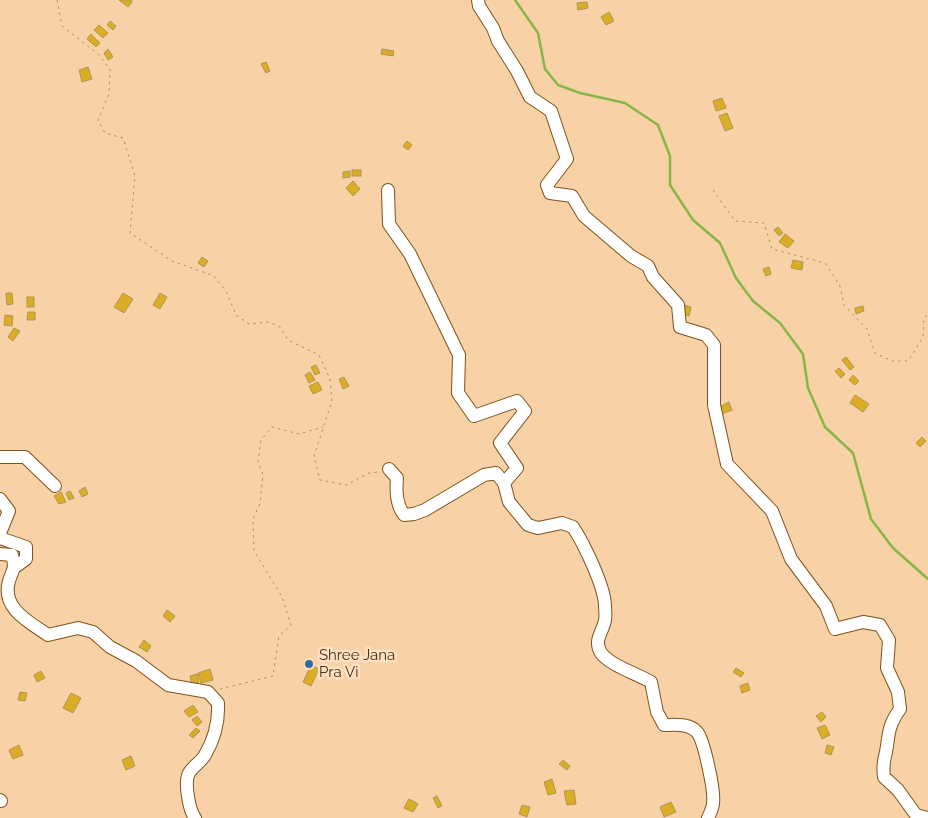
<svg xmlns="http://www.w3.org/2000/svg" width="928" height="818" viewBox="0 0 928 818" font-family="Raleway,sans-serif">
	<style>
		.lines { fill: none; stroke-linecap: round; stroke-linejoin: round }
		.stream { stroke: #88b547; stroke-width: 2.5 }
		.building { fill: #daad24; stroke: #af9654 }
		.minor-casing { stroke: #7e521a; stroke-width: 14 }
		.path { stroke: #ac8c6a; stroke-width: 1; stroke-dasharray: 2.5 4; stroke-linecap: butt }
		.minor { stroke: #fff; stroke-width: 12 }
		.poi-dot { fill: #2d6ba2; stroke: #ffe0c0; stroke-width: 2 }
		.labels { text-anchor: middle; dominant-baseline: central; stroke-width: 5; stroke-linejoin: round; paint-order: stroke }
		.poi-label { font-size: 15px; fill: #44301a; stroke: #ffe0c0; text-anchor: start }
	</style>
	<rect width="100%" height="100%" fill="#f9d1a6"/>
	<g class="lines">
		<!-- stream -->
		<polyline class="stream" points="515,0 538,33 545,69 558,85 580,93 625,103 658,125 670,156 670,185 693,220 720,243 736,278 753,301 780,323 803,354 808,388 825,427 853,453 871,519 893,548 928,579"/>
	</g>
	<!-- building -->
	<g class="building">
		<polygon points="119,0 131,0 132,2 128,7"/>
		<polygon points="587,2 588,8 578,10 577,3"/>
		<polygon points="609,12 614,21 606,25 601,17"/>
		<polygon points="110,21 116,26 113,30 107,25"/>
		<polygon points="99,25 108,33 103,38 94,30"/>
		<polygon points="91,34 100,43 96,47 87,39"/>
		<polygon points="108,49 113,57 108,60 104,53"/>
		<polygon points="382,49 394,51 393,56 381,54"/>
		<polygon points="266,62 270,71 266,73 261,64"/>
		<polygon points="88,67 92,79 82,82 79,70"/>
		<polygon points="722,98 726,108 716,111 713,101"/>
		<polygon points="727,113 733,128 725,131 719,116"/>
		<polygon points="407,141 412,145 408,150 403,146"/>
		<rect x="352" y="170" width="9" height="6"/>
		<polygon points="350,171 350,177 343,178 343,172"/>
		<polygon points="353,181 360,189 353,196 346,188"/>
		<polygon points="778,227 783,233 779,236 774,230"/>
		<polygon points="785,234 794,241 788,248 779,242"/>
		<polygon points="202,257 208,261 204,267 198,263"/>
		<polygon points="793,260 803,262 802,270 791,268"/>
		<polygon points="769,267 771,274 766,276 763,269"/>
		<polygon points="6,293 12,293 13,304 7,305"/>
		<polygon points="123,293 133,299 124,313 114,307"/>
		<polygon points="160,293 167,297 160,309 153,305"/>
		<rect x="27" y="297" width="7" height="10"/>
		<polygon points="684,305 691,307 689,316 682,314"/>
		<polygon points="863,306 864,311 856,314 855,308"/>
		<polygon points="28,312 35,312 35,320 27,320"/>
		<polygon points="5,315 13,316 12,326 4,325"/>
		<polygon points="14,328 20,331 13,341 8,337"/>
		<polygon points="846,357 854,367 850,370 842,360"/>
		<polygon points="316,365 320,373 315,375 311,367"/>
		<polygon points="839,368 845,374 841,378 835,371"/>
		<polygon points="310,372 315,380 309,383 305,375"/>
		<polygon points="853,375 859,381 855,385 849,380"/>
		<polygon points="344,377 349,386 343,389 339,379"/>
		<polygon points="318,382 322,390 313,394 309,386"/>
		<polygon points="855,395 869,404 863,412 850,403"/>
		<polygon points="729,402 732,410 722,414 719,407"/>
		<polygon points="922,437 926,441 920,447 916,443"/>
		<polygon points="85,487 88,494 82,497 79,491"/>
		<polygon points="70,491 74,498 69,500 66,493"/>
		<polygon points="61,492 66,502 59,504 54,496"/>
		<polygon points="167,610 175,616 170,622 163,616"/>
		<polygon points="144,640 151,646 147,652 139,647"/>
		<polygon points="311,665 319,669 311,686 303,682"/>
		<polygon points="736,668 744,673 741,677 733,672"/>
		<polygon points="210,669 213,680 201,683 198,673"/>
		<polygon points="41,671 45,678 37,682 34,675"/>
		<polygon points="197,674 199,682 192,684 190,676"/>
		<polygon points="748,683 750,690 742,693 740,686"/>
		<polygon points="20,692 27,693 25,701 18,700"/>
		<polygon points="71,693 81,698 73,713 63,708"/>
		<polygon points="193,705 198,712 189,717 184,711"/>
		<polygon points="822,712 826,717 821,722 816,716"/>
		<polygon points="197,716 202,722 197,726 192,720"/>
		<polygon points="825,725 830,735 822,739 817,728"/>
		<polygon points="196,728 200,731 193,738 189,735"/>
		<polygon points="19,745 23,755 13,759 9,750"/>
		<polygon points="827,745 834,747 831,755 825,753"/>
		<polygon points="131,756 135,766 126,770 122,760"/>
		<polygon points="563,760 570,766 567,770 559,764"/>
		<polygon points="552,779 556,793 548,795 544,782"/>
		<polygon points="574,790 576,804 567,805 564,791"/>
		<polygon points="437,796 442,806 438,808 433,798"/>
		<polygon points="409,799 418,804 413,812 404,808"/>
		<polygon points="671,802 676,812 664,817 660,807"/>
		<polygon points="522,805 530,807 527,817 519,814"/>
	</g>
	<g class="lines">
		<defs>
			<g id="minor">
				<path d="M478,0L479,6L493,28L498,41L517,71L530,97L551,111L567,159L547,185L550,193L572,196L584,216L631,256L648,266L653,277L678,305L680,327L706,335L714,345V405L727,464L772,511L791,559L826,606L835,629L863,622L880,625L889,640L887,668L898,692L900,709C890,723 889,730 887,746C885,760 882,762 884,777L898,790L916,815L927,818"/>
				<polyline points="388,190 389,224 410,254 459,355 458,393 474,416 517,401 525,411 500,443 517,468 504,483"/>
				<polyline points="0,457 25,457 55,486"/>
				<path d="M389,469L397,478C396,491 396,504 404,515L414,514L425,510L484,475L496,473L504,483L509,502L528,525L538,528L562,523L573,527C584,544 604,585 605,605C605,610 606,616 605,620C603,632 593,640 601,653C611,666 636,673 651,682L657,712L664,725C675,725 689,723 697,732C704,740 715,792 713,803C713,808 710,813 708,818"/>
				<polyline points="0,499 9,511 0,533"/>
				<polyline points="0,538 26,547 26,559 15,567"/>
				<path d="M0,554L12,555C16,570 13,568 9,581C1,608 29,622 48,635L78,628L93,632L110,647L136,661L168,685L208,692L218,703C219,722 215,738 205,755C201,762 193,766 189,773C184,782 189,810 195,818"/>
				<polyline points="0,800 1,801"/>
			</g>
		</defs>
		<!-- minor casing -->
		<use href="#minor" class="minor-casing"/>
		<!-- path -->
		<g class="path">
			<polyline points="57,0 62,26 98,54 110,69 109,94 98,120 105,133 123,138 135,176 130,233 172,261 214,276 226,291 236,315 249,324 269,322 280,327 288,340 319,355 330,379 332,401 314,456 320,480 346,485 369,473 378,472"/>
			<polyline points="713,190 735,221 764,223 772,249 825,263 840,286 844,305 867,329 875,353 892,361 908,361 923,337 924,318 928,315"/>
			<polyline points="220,689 273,676 279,636 291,625 282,597 254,551 253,519 260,504 263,475 258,462 261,440 272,427 299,434 323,427"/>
		</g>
		<!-- minor -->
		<use href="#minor" class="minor"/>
	</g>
	<!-- markers -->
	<circle class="poi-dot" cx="309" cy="664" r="5"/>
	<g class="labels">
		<!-- poi labels -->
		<g class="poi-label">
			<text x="319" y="655">Shree Jana<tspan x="319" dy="17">Pra Vi</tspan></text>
		</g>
	</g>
</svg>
